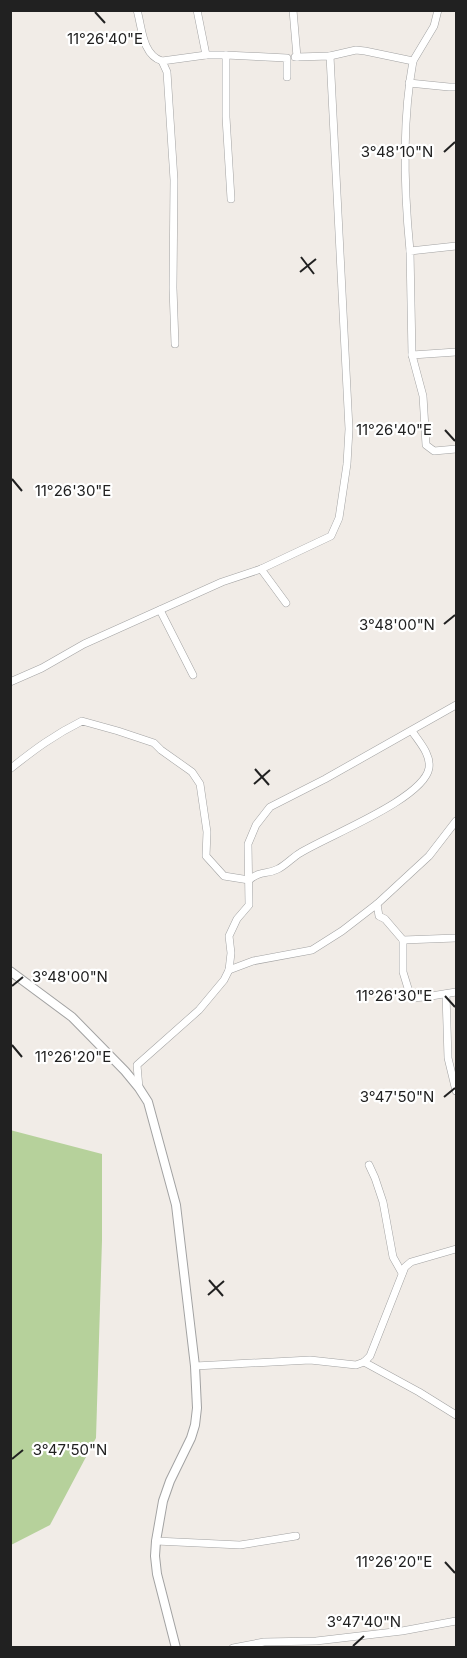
<svg xmlns="http://www.w3.org/2000/svg" width="467" height="1658" viewBox="0 0 467 1658" font-family="Inter,sans-serif">
	<style>
		.forest { fill: #b6d19b }
		.lines { fill: none; stroke-linecap: round; stroke-linejoin: round }
		.minor-casing { stroke: #a2a2a2; stroke-width: 8 }
		.tertiary-casing { stroke: #a2a2a2; stroke-width: 10 }
		.minor { stroke: #fff; stroke-width: 7 }
		.tertiary { stroke: #fff; stroke-width: 8 }
		.ticks { fill: none; stroke: #212121; stroke-width: 2 }
		.ticks-label { font-size: 15px; text-anchor: middle; fill: #212121; stroke: #fff; stroke-width: 4.5; stroke-linejoin: round; paint-order: stroke }
	</style>
	<rect width="100%" height="100%" fill="#f1ece7"/>
	<!-- forest -->
	<polygon class="forest" points="10,1130 102,1154 102,1240 96,1438 50,1525 11,1545"/>
	<g class="lines">
		<defs>
			<g id="minor">
				<path d="M137,10C142,27 142,55 162,61"/>
				<polyline points="197,10 206,55 226,55 226,117 231,199"/>
				<polyline points="293,10 297,57 295,57"/>
				<polyline points="226,55 287,58 287,77"/>
				<path d="M330,56L356,50L365,51L413,61C402,121 404,190 410,251"/>
				<polyline points="413,61 434,26 438,10"/>
				<polyline points="409,83 449,87 456,87"/>
				<polyline points="456,246 410,251 412,355 423,396 426,445 434,451 456,449"/>
				<polyline points="175,344 173,288 174,180 167,72 162,61 206,55"/>
				<polyline points="412,355 456,352"/>
				<polyline points="261,569 286,603"/>
				<polyline points="160,610 193,675"/>
				<polyline points="10,682 42,668 84,644 222,582 261,569 331,536 339,518 347,464 349,429 330,56 297,57"/>
				<path d="M10,769C35,749 54,735 82,721L118,731L154,743L161,750L192,772L200,784L207,832L206,856L224,876L249,880C261,870 266,875 278,869C286,865 293,857 300,853C327,836 424,799 429,768C431,754 419,742 412,731"/>
				<polyline points="377,904 429,856 456,821"/>
				<polyline points="403,940 403,972 411,998 425,997 456,992"/>
				<polyline points="229,970 253,961 312,950 342,931 377,904 379,916 385,919 403,940 456,938"/>
				<polyline points="446,994 448,1058 456,1091"/>
				<polyline points="139,1088 137,1065 199,1010 224,980 229,970 231,953 229,936 237,919 249,905 248,844 256,825 270,807 325,779 456,705"/>
				<polyline points="369,1165 375,1178 383,1202 393,1257 402,1273"/>
				<polyline points="364,1362 419,1392 456,1415"/>
				<polyline points="195,1366 310,1360 356,1365 364,1362 370,1356 405,1267 411,1262 456,1249"/>
				<polyline points="156,1541 240,1545 296,1536"/>
				<polyline points="233,1648 264,1642 316,1641 402,1631 456,1621"/>
			</g>
			<polyline id="tertiary" points="10,971 72,1017 125,1071 139,1088 148,1102 176,1205 195,1366 197,1408 195,1425 191,1438 170,1481 163,1501 156,1541 155,1556 157,1574 176,1648"/>
		</defs>
		<!-- minor casing -->
		<use href="#minor" class="minor-casing"/>
		<!-- tertiary casing -->
		<use href="#tertiary" class="tertiary-casing"/>
		<!-- minor -->
		<use href="#minor" class="minor"/>
		<!-- tertiary -->
		<use href="#tertiary" class="tertiary"/>
	</g>
	<!-- ticks -->
	<path class="ticks" d="M95,12L105,23M444,152L455,142M301,257L314,274M300,272L316,259M445,430L455,441M12,479L22,491M444,624L455,615M255,769L269,785M254,784L270,770M12,986L23,977M445,996L455,1007M12,1045L22,1057M444,1097L455,1088M209,1280L223,1296M208,1295L224,1281M12,1459L23,1450M445,1562L455,1573M353,1646L364,1636"/>
	<g class="ticks-label">
		<text x="105" y="44">11°26'40"E</text>
		<text x="397" y="157">3°48'10"N</text>
		<text x="394" y="435">11°26'40"E</text>
		<text x="73" y="496">11°26'30"E</text>
		<text x="397" y="630">3°48'00"N</text>
		<text x="70" y="982">3°48'00"N</text>
		<text x="394" y="1001">11°26'30"E</text>
		<text x="73" y="1062">11°26'20"E</text>
		<text x="397" y="1102">3°47'50"N</text>
		<text x="70" y="1455">3°47'50"N</text>
		<text x="394" y="1567">11°26'20"E</text>
		<text x="364" y="1627">3°47'40"N</text>
	</g>
	<!-- border -->
	<rect width="467" height="1658" fill="none" stroke="#212121" stroke-width="24"/>
</svg>
